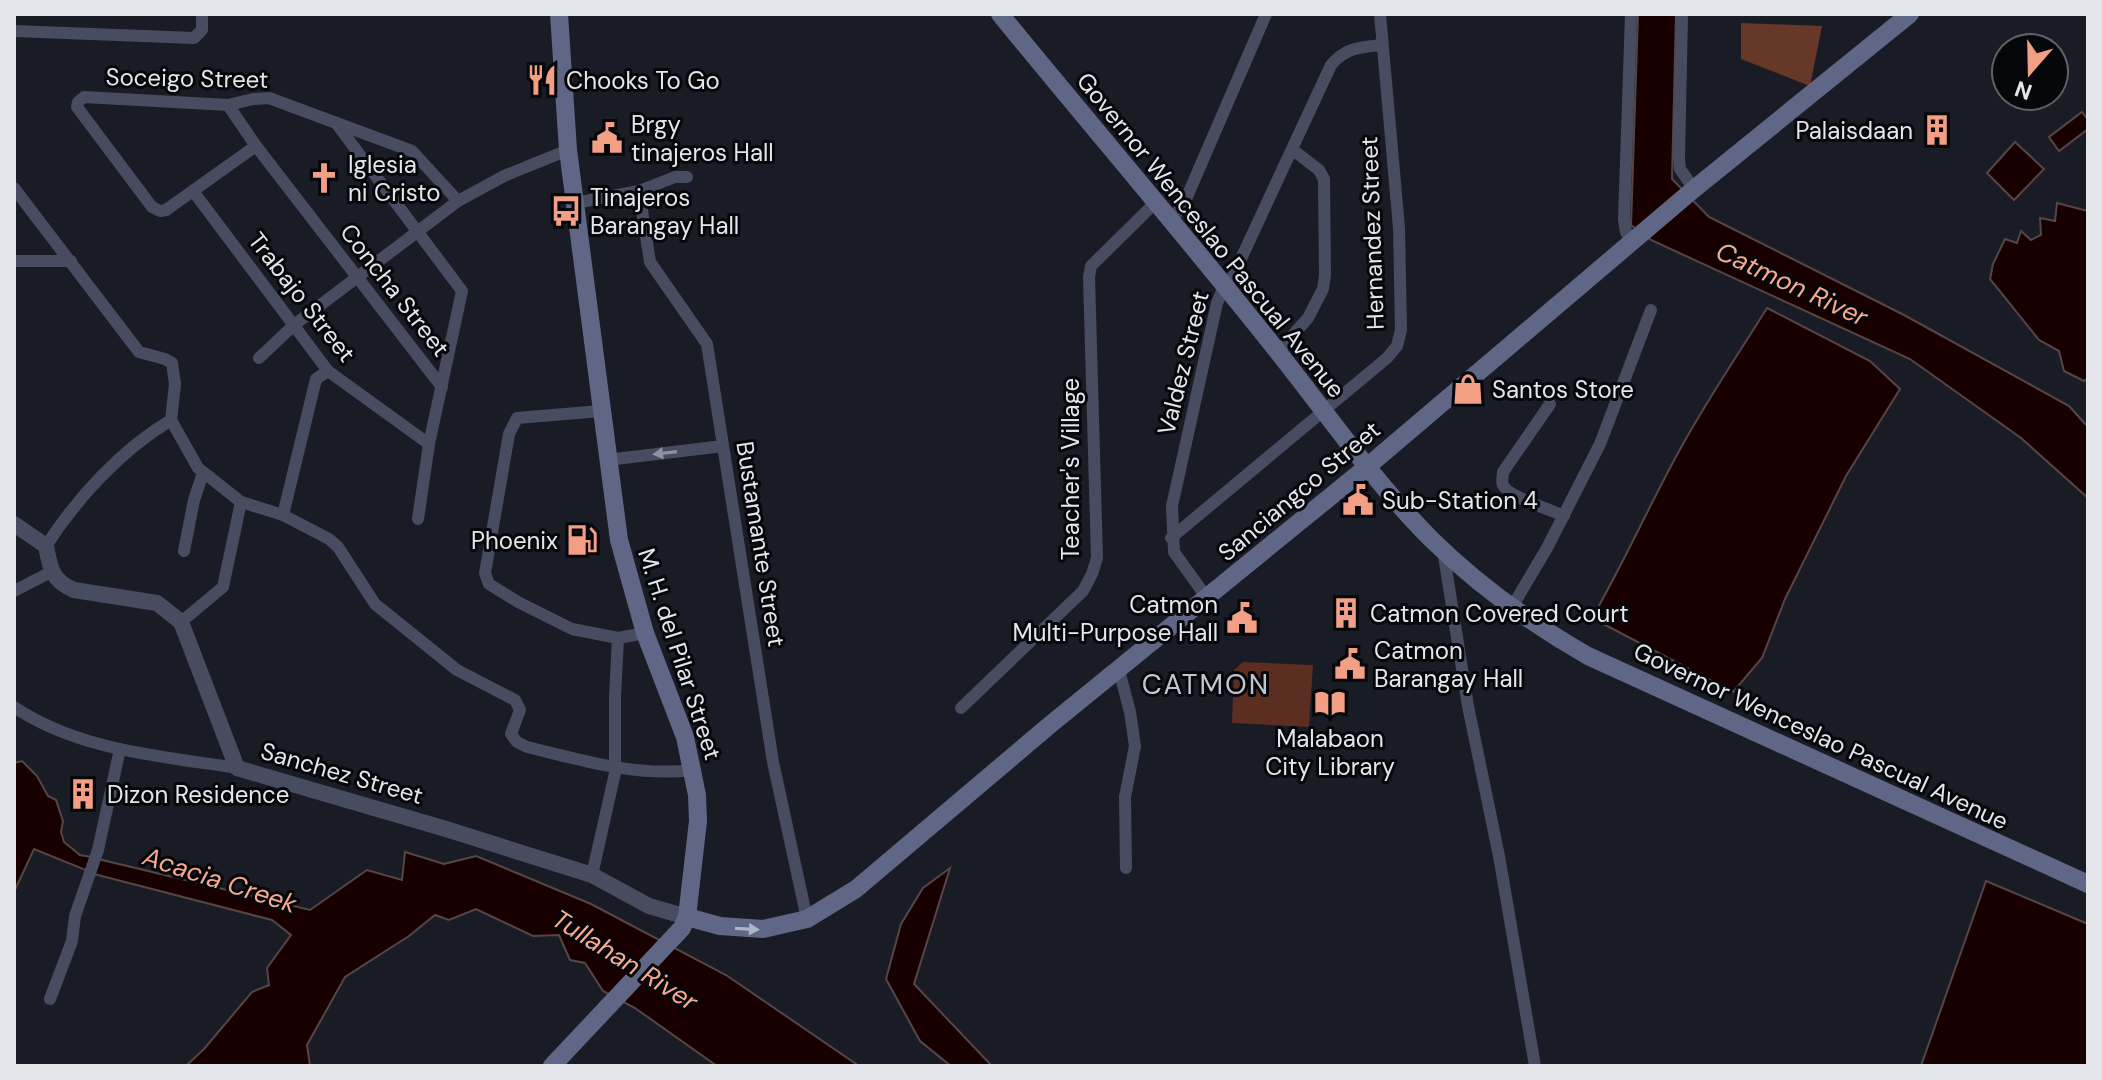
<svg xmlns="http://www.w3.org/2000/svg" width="2102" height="1080" viewBox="0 0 2102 1080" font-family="'DM Sans',sans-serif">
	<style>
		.green { fill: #5b2e21 }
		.forest { fill: #673728 }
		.water { fill: #190000; stroke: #564547; stroke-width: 2 }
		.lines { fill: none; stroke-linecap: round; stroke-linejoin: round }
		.minor { stroke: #484c60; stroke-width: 12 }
		.tertiary { stroke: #484c60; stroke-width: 16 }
		.secondary { stroke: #606786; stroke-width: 18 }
		.oneway { fill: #8e919f }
		.oneway2 { fill: #afb3c3 }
		.labels { text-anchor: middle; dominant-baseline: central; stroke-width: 6; stroke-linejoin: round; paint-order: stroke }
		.street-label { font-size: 24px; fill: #e4e6ec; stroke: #06070a }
		.poi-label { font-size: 24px; fill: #e4e6ec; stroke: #06070a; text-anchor: start }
		.water-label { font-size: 26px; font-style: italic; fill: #faa990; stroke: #06070a }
		.quarter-label { font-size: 28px; letter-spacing: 2px; fill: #c2c5d1; stroke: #06070a }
	</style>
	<rect width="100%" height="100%" fill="#1a1c25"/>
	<!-- green -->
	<polygon class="green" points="1243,662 1313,665 1309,727 1232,723 1234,670"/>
	<!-- forest -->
	<polygon class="forest" points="1741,23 1822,26 1810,86 1741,59"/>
	<!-- water -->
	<g class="water">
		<polygon points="1638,14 1676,14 1672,179 1709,217 1904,315 2069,406 2088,427 2088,498 2021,438 1910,359 1651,240 1631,225"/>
		<polygon points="2082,112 2088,120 2088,129 2059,151 2049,137"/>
		<polygon points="2015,142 2044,169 2014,200 1987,173"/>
		<polygon points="2057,203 2088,211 2088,378 2084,381 2064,371 2059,351 2039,340 1990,279 1993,264 2005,239 2017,243 2021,231 2031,240 2041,235 2040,218 2055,221"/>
		<path d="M1767,308L1870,361L1900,389L1846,476L1785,599L1762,658L1733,692L1592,618C1625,561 1651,501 1683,444C1709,397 1739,353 1767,308Z"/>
		<polygon points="22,761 37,776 48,796 56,800 63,821 61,832 64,842 80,855 92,857 88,871 34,849 14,892 14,763"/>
		<polygon points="405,852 444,864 476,856 591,904 726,975 859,1066 717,1066 635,1008 603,991 585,963 570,960 559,935 533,936 476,909 449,920 435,915 409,936 345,977 307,1045 310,1066 186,1066 204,1049 252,992 269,985 267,968 291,935 272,920 94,874 98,859 310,910 367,870 402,880"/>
		<polygon points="950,868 914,984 992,1066 951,1066 920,1041 886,979 901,924 923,888"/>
		<polygon points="1986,881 2088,924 2088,1066 1921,1066"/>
	</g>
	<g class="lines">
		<!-- minor -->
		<g class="minor">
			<polyline points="1631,14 1624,220 1626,232 1632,241"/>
			<polyline points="1682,14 1679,159 1680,169 1694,189"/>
			<polyline points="14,31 194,38 202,30 202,14"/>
			<polyline points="228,105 256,146 442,387"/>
			<polyline points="336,123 462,291 429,444 418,519"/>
			<polyline points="256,146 166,210 160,211 152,207 77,107 78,102 84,97 228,105 253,99 269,98 412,151 458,201"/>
			<path d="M14,188L139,352L165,359L172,363L175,384L171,420L198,468L241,502L283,515L329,539L338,547L375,604L457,670L515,700L520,710L511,734L517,742L527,747C582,760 635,777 693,770"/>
			<polyline points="193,191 328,371 429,444"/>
			<polyline points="639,191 650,262 707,344 773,762 807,919"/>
			<polyline points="575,203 639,191 675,177 687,177"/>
			<polyline points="1172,220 1186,199 1266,14"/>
			<polyline points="14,261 71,261"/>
			<polyline points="1278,352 1308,318 1323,289 1325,275 1324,179 1319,170 1293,150"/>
			<polyline points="259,358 294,325 458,201 504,176 568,150"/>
			<path d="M1550,404L1503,472C1503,477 1501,481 1503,485C1508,497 1552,510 1564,516"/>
			<polyline points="601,411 517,418 509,434 485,573 489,584 518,602 572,629 618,638 645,633"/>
			<polyline points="607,460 723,446"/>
			<polyline points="283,515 316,379 328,371"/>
			<polyline points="1171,538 1387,358 1397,346 1401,330 1399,228 1380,14"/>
			<path d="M46,546C77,498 121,450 171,420"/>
			<polyline points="1443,550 1468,706 1499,856 1535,1066"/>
			<polyline points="184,551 194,500 203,473"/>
			<polyline points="14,591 51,572"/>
			<path d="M1207,598L1174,552L1172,506L1217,303L1224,287L1233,276L1331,65C1346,47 1361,47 1382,45"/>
			<polyline points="1512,607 1547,548 1600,444 1651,310"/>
			<polyline points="181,622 223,587 241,502"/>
			<polyline points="1119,670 1130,712 1135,746 1125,797 1126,868"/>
			<path d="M14,707C80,751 161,756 237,768"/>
			<polyline points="961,708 1083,591 1092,574 1097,558 1089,277 1091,266 1156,202"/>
			<polyline points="592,875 615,773 615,697 618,638"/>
			<polyline points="50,999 72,941 75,916 98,850 120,749"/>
		</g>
		<!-- tertiary -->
		<path class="tertiary" d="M14,524L46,546C50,568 52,581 74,590L157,603L181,622L237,768L446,829L592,875L649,906L687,917"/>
		<!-- secondary -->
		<g class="secondary">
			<path d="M1000,14C1092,127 1188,238 1278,352C1328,415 1375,483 1432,540C1478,585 1532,624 1588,656L2088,884"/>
			<polyline points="687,917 720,926 763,929 807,919 856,889 1051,724 1368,466 1694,189 1910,14"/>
			<polyline points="552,1066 682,928 687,917 698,821 697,795 685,737 645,633 619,540 568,150 559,14"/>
		</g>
	</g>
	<!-- one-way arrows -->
	<defs><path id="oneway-solid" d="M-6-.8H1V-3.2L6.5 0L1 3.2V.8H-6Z" transform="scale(2)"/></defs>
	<use class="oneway" href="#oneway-solid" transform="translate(665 453) rotate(173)"/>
	<use class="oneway2" href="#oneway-solid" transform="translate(747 929) rotate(3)"/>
	<!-- icons -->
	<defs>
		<symbol id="restaurant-bare" viewBox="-9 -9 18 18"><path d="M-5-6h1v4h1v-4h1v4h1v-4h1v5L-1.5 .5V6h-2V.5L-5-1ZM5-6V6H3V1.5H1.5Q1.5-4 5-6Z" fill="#f39f85" stroke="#06070a" stroke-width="2.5" paint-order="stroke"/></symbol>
		<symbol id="building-bare" viewBox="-9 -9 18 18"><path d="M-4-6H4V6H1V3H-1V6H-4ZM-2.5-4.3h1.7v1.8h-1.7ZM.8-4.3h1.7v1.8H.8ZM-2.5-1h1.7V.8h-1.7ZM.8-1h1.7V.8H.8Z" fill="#f39f85" stroke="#06070a" stroke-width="2.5" paint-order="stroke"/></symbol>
		<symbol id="civic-bare" viewBox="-9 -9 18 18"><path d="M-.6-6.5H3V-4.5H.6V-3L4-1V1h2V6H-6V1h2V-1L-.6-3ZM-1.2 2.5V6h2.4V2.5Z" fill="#f39f85" stroke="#06070a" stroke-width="2.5" paint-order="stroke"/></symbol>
		<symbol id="church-bare" viewBox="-9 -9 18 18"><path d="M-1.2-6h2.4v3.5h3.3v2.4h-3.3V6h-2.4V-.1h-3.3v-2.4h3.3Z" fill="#f39f85" stroke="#06070a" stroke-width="2.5" paint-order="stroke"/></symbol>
		<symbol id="bus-bare" viewBox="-9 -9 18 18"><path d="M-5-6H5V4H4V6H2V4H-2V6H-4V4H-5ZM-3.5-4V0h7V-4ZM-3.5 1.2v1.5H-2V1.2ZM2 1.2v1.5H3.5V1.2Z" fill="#f39f85" stroke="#06070a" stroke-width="2.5" paint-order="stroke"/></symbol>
		<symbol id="shop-bare" viewBox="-9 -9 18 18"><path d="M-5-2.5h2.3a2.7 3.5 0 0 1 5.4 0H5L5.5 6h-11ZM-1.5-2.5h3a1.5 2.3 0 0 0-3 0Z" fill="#f39f85" stroke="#06070a" stroke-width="2.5" paint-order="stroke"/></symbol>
		<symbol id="fuel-bare" viewBox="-9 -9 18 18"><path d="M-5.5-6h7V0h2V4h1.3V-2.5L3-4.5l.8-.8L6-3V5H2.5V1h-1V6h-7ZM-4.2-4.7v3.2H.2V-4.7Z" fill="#f39f85" stroke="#06070a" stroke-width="2.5" paint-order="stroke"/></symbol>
		<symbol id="library-bare" viewBox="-9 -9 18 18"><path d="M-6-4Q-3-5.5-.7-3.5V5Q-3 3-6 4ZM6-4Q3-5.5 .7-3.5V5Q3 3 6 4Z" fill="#f39f85" stroke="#06070a" stroke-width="2.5" paint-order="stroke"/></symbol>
	</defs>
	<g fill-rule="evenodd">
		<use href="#restaurant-bare" x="520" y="58" width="44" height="44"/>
		<use href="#building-bare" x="1915" y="108" width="44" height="44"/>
		<use href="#civic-bare" x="585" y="116" width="44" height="44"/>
		<use href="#church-bare" x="302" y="156" width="44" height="44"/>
		<use href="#bus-bare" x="544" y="189" width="44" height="44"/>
		<use href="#shop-bare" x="1446" y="367" width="44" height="44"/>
		<use href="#civic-bare" x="1336" y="478" width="44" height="44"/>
		<use href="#fuel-bare" x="560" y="518" width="44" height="44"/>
		<use href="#building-bare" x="1324" y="591" width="44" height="44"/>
		<use href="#civic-bare" x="1220" y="596" width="44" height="44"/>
		<use href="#civic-bare" x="1328" y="642" width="44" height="44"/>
		<use href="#library-bare" x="1308" y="681" width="44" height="44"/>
		<use href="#building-bare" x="61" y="772" width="44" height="44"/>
	</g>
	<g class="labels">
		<!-- street labels -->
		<g class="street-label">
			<text transform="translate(187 78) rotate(1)">Soceigo Street</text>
			<text transform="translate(1372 233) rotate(-92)">Hernandez Street</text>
			<text transform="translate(1211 235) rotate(51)">Governor Wenceslao Pascual Avenue</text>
			<text transform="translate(395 290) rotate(52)">Concha Street</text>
			<text transform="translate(302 297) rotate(52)">Trabajo Street</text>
			<text transform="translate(1183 363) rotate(-76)">Valdez Street</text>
			<text transform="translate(1070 469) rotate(-90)">Teacher's Village</text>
			<text transform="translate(1299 491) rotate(-40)">Sanciangco Street</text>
			<text transform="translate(761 544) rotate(81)">Bustamante Street</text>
			<text transform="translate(680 654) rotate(72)">M. H. del Pilar Street</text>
			<text transform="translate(1821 736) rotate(25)">Governor Wenceslao Pascual Avenue</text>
			<text transform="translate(342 773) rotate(16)">Sanchez Street</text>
		</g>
		<!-- poi labels -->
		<g class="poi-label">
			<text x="566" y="80">Chooks To Go</text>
			<text x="631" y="124">Brgy<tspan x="631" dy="28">tinajeros Hall</tspan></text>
			<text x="1913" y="130" text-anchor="end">Palaisdaan</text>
			<text x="348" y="164">Iglesia<tspan x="348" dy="28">ni Cristo</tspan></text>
			<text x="590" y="197">Tinajeros<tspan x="590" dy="28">Barangay Hall</tspan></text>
			<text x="1492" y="389">Santos Store</text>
			<text x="1382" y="500">Sub-Station 4</text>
			<text x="558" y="540" text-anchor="end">Phoenix</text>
			<text x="1218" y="604" text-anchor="end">Catmon<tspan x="1218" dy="28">Multi-Purpose Hall</tspan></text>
			<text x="1370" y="613">Catmon Covered Court</text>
			<text x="1374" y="650">Catmon<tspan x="1374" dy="28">Barangay Hall</tspan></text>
			<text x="1330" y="738" text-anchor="middle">Malabaon<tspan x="1330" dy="28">City Library</tspan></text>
			<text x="107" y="794">Dizon Residence</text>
		</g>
		<!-- water labels -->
		<g class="water-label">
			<text transform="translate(1792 284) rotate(25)">Catmon River</text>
			<text transform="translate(220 880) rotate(18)">Acacia Creek</text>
			<text transform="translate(625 960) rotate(32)">Tullahan River</text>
		</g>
		<!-- quarter labels -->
		<g class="quarter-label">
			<text x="1206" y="684">CATMON</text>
		</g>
	</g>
	<!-- border -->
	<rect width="2102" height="1080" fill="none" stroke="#e4e6ec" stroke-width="32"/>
	<!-- north arrow -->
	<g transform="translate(2030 72) rotate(200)"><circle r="38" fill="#06070a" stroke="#5f6064" stroke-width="2"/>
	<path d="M0-6L14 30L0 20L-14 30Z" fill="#f39f85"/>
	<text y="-12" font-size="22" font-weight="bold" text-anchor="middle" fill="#e4e6ec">N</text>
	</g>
</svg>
